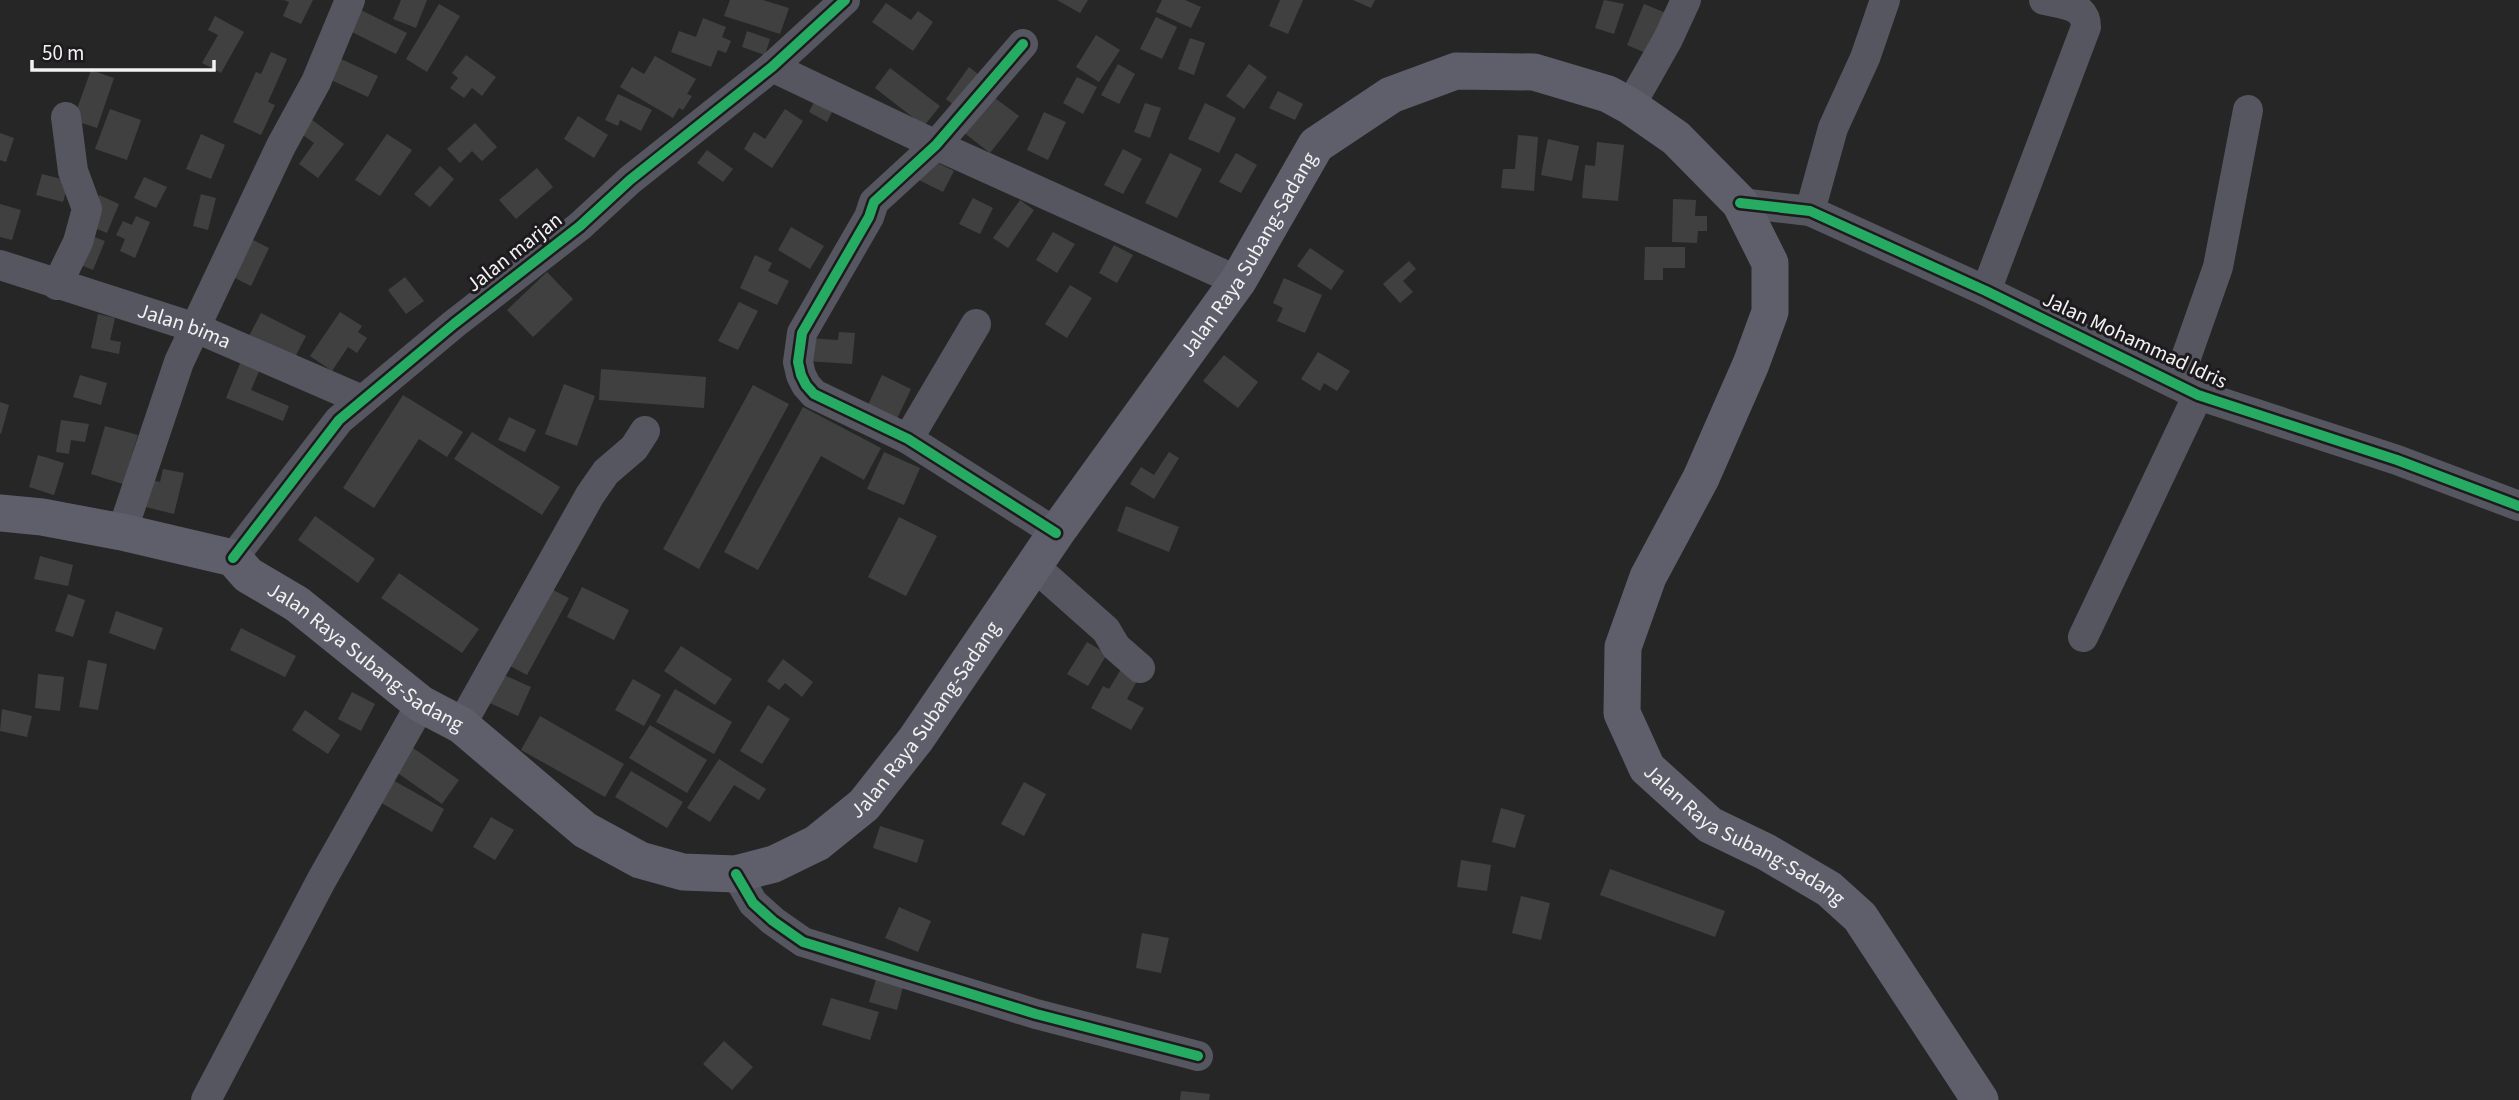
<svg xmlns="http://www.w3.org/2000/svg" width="2519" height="1100" viewBox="0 0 2519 1100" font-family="'Source Sans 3',sans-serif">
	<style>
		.building { fill: #414041 }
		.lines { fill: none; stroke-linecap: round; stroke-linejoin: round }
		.minor { stroke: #565661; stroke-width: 30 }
		.major { stroke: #5f5f6c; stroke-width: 37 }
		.cycleway-casing { stroke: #1d1b1e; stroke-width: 15 }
		.cycleway { stroke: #26ab63; stroke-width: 10 }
		.labels { text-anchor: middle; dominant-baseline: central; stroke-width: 6; stroke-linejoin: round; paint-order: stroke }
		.street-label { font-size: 21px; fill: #f3f2f3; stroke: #1d1b1e }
	</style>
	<rect width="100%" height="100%" fill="#262626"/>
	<!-- building -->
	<g class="building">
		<polygon points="284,0 313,0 301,24 283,16 289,2"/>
		<polygon points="401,0 427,0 416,28 393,19"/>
		<polygon points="730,0 763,0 789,8 780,34 724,16"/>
		<polygon points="1057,0 1088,0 1080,13"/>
		<polygon points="1162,0 1185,0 1201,7 1191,28 1156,12"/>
		<polygon points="1280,0 1303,0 1288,34 1269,26"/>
		<polygon points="1353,0 1375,0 1371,8"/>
		<polygon points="1604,0 1624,4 1614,34 1595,28"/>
		<polygon points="886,3 911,20 918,11 933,22 913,51 872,22"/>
		<polygon points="439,4 460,16 427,72 406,59"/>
		<polygon points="1644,4 1666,13 1648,54 1627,45"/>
		<polygon points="359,9 407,33 396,54 348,30"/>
		<polygon points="215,16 244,32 221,73 202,63 218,35 208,30"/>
		<polygon points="1156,17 1177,27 1162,59 1140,49"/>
		<polygon points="703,18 726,27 722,37 731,41 726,53 718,50 711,67 671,52 679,31 696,37"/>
		<polygon points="747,31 770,39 765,55 742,47"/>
		<polygon points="1096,35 1120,50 1099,82 1076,67"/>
		<polygon points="1190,38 1205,43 1194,75 1178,69"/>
		<polygon points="271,52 287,59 268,102 275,105 261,135 233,122 256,72 261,74"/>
		<polygon points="466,55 496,77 482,96 472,88 464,98 450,88 458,78 452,73"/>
		<polygon points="655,56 696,79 687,94 692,96 683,110 679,108 673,118 620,87 632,67 644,74"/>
		<polygon points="341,59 378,76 368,97 331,80"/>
		<polygon points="1118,64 1135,74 1119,104 1101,95"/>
		<polygon points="1249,64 1267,77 1244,109 1226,96"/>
		<polygon points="969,67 983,78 960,110 946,99"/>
		<polygon points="890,68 940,106 924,126 875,88"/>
		<polygon points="91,70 114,78 97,128 73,120"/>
		<polygon points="1077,77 1097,87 1083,114 1063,103"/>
		<polygon points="1278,91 1303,104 1295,120 1269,108"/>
		<polygon points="618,94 652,110 641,131 620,120 618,126 605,120"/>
		<polygon points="991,95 1019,116 990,153 963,132"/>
		<polygon points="815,100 833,110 827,122 809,112"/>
		<polygon points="1145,103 1161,108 1150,138 1134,132"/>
		<polygon points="1205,103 1236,118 1219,153 1188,139"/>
		<polygon points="110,109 141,120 127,160 95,149"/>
		<polygon points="785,109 803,121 772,168 744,149 754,132 765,139"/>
		<polygon points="1044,112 1066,122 1048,160 1027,150"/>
		<polygon points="307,116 344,144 318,178 299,164 314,143 296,130"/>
		<polygon points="578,116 608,135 594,158 564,139"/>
		<polygon points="475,123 497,147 482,161 472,151 460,163 447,149"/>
		<polygon points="0,133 14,138 6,162 0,160"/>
		<polygon points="201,134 225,145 211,179 186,169"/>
		<polygon points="387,134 412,150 380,196 355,180"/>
		<polygon points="1518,135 1538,137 1534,191 1501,188 1503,169 1515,169"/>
		<polygon points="1548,139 1579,146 1572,181 1541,175"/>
		<polygon points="1597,142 1624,145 1618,201 1582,198 1585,165 1595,166"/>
		<polygon points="1123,149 1142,159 1123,194 1104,185"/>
		<polygon points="707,150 733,169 723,182 697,163"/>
		<polygon points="1170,153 1202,169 1177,218 1145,203"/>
		<polygon points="1236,153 1257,165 1241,193 1219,182"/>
		<polygon points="926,157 954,171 943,192 915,178"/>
		<polygon points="440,166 454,179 430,207 414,194"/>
		<polygon points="537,168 553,187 516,219 499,200"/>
		<polygon points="42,174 69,181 63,202 36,195"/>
		<polygon points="144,177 167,187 156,208 134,198"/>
		<polygon points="201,194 216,198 208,230 193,226"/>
		<polygon points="99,195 119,204 107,233 87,225"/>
		<polygon points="973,198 993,208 980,234 959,224"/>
		<polygon points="1673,199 1696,200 1695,216 1707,216 1707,231 1698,231 1697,243 1672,242"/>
		<polygon points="1020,200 1034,210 1008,248 993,238"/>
		<polygon points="0,204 21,210 12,240 0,237"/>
		<polygon points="136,216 150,222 135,258 120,251 125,239 116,235 123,221 132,225"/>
		<polygon points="791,227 824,246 810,269 778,250"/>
		<polygon points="1053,232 1075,244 1057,273 1036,260"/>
		<polygon points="84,233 105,241 93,270 73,262"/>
		<polygon points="247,237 269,248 251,286 229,275"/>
		<polygon points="1114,245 1133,255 1117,283 1099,273"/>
		<polygon points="1645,247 1685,247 1685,268 1663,268 1663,280 1644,280"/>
		<polygon points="1310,248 1344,271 1331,290 1297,266"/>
		<polygon points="755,255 772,263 768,271 789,281 777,305 740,288"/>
		<polygon points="1409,261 1416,269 1403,281 1413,292 1400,303 1383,284"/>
		<polygon points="547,272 573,299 533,337 507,310"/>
		<polygon points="405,277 424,301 406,314 388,290"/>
		<polygon points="1284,278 1322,295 1305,333 1277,321 1283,308 1273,303"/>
		<polygon points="1070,285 1092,298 1067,338 1045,324"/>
		<polygon points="739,302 758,311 738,350 718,341"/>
		<polygon points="340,312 362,326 358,332 367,338 357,353 348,347 332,371 310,356"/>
		<polygon points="261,313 306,336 293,361 248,338"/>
		<polygon points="98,314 115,318 110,340 121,342 119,354 91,348"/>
		<polygon points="839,332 855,333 852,364 806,361 808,338 838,340"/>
		<polygon points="1318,352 1350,371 1337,391 1324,383 1320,391 1301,379"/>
		<polygon points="1224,355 1258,382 1238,408 1203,381"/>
		<polygon points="241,361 260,369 251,390 289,406 283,421 226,398"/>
		<polygon points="601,369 706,377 704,408 599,400"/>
		<polygon points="80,375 107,383 101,405 73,397"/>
		<polygon points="882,375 911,389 895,423 866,409"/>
		<polygon points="564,384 595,396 577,446 545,434"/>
		<polygon points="753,385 789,404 699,569 663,549"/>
		<polygon points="403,395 463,432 447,457 419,439 374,508 343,488"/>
		<polygon points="0,402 9,405 1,434 0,433"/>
		<polygon points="803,407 881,448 864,480 821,456 758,570 724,552"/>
		<polygon points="509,417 536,430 525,452 498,440"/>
		<polygon points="61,420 89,424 85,442 71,440 69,454 56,452"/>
		<polygon points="105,426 138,435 123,484 91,474"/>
		<polygon points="472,432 560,487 542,515 454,459"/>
		<polygon points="884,452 920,468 904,505 867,489"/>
		<polygon points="1169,452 1179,458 1154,499 1130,484 1141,467 1154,475"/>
		<polygon points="38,455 64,463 54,495 29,487"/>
		<polygon points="163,469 184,473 174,514 138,505 144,478 160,482"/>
		<polygon points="1126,506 1179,527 1169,552 1117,531"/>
		<polygon points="315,516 375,559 358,583 298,540"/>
		<polygon points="899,517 937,536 906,596 868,577"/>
		<polygon points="40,556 73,565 68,586 34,579"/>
		<polygon points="399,573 479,629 462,653 381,598"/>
		<polygon points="543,585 569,598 527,675 502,662"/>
		<polygon points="582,587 629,610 614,640 567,617"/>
		<polygon points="68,594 85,600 73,637 55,631"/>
		<polygon points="116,611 163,628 155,650 109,633"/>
		<polygon points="241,628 296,656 285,677 230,650"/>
		<polygon points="1087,642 1107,654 1088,686 1067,674"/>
		<polygon points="681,646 732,679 715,705 664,671"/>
		<polygon points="783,659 813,682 802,697 785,683 779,690 767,681"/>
		<polygon points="88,660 107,664 98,710 79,707"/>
		<polygon points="1121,669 1138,679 1127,699 1144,708 1131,730 1091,708 1103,686 1109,689"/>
		<polygon points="495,671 531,687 518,716 481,699"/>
		<polygon points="38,674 64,677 60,711 35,708"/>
		<polygon points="633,679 661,695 644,726 615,710"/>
		<polygon points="675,689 732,722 714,754 656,722"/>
		<polygon points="352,692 375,704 361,731 338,719"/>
		<polygon points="768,705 790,719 762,764 740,751"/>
		<polygon points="2,709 32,716 27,737 0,731"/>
		<polygon points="305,710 340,735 328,754 292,730"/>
		<polygon points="540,716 624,764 605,797 521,750"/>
		<polygon points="650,725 707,760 687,793 629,758"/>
		<polygon points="406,743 459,780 442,804 389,767"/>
		<polygon points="719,759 766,789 759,800 734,785 710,822 687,808"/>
		<polygon points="631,771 683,802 667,828 615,797"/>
		<polygon points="391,779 444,809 432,832 378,801"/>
		<polygon points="1024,782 1046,794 1024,836 1001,824"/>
		<polygon points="1501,808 1525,815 1515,848 1492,842"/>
		<polygon points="491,817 514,830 495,860 473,847"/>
		<polygon points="880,826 924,840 917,863 873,848"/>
		<polygon points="1461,860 1491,865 1487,891 1457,887"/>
		<polygon points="1610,869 1725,911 1715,937 1600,895"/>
		<polygon points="1521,896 1550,903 1541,940 1512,933"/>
		<polygon points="899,907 931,921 918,952 885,938"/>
		<polygon points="1142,933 1169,938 1161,973 1136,968"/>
		<polygon points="876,979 903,987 897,1010 869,1002"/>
		<polygon points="831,998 879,1012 870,1040 822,1025"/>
		<polygon points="724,1041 753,1067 732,1090 703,1064"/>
		<polygon points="1181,1091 1210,1094 1209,1100 1180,1100"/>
	</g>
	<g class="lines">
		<!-- minor -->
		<g class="minor">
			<polyline points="1023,44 936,145 874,202 869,217 802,333 798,362 801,375 806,385 814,394 908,439 1056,533"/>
			<polyline points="772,67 936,145 1238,281"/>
			<polyline points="1630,106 1668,39 1686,0"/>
			<polyline points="1740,203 1810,211 1986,291 2198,395 2397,460 2519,506"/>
			<polyline points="1810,211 1833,128 1865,58 1885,0"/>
			<path id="s1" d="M0,265L196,328L362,400"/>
			<polyline points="57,285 78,242 87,209 73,171 66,117"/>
			<path d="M1986,291L2086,27C2086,4 2061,4 2044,0"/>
			<polyline points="2177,383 2218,267 2248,110"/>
			<polyline points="908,439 976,324"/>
			<polyline points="122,532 179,362 281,146 316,82 350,0"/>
			<polyline points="233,558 339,420 454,324 580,226 630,180 772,67 845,0"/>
			<polyline points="1035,567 1106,630 1116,647 1140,668"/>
			<polyline points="2083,637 2198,395"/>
			<polyline points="461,725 590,495 606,472 634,448 645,431"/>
			<polyline points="736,874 753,903 773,921 803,942 1036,1014 1198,1056"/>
			<polyline points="206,1100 321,881 421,704"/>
		</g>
		<!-- major -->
		<path class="major" id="s2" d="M0,513L42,517L122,532L233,558L248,575L297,604L421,704L461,725L585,830L640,860L683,872L736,874L774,864L817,843L864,805L916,739L1056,533L1238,281L1316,145L1391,95L1456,71L1534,72L1608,94L1630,106L1676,138L1740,203L1770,263V312L1751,364L1701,478L1648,577L1623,647L1622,713L1647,768L1710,825L1766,852L1829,889L1860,917L1980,1100"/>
		<defs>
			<g id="cycleway">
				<polyline points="1023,44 936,145 874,202 869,217 802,333 798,362 801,375 806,385 814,394 908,439 1056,533"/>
				<polyline points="1740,203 1810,211 1986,291 2198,395 2397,460 2519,506"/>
				<polyline points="233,558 339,420 454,324 580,226 630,180 772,67 845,0"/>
				<polyline points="736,874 753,903 773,921 803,942 1036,1014 1198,1056"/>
			</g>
		</defs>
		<!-- cycleway casing -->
		<use href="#cycleway" class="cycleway-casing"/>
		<!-- cycleway -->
		<use href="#cycleway" class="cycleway"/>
	</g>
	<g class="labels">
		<!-- street labels -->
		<g class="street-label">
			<text transform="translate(514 252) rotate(-38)">Jalan marjan</text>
			<text stroke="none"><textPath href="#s2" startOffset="1664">Jalan Raya Subang-Sadang</textPath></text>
			<text stroke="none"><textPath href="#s1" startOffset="194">Jalan bima</textPath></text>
			<text transform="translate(2135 340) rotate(25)">Jalan Mohammad Idris</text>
			<text stroke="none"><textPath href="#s2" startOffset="404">Jalan Raya Subang-Sadang</textPath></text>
			<text stroke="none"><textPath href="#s2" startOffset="1097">Jalan Raya Subang-Sadang</textPath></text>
			<text stroke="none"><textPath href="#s2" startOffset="3008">Jalan Raya Subang-Sadang</textPath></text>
		</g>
	</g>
	<!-- scale -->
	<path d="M32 60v10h182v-10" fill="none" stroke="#f3f2f3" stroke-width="3.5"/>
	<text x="42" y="60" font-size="21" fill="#f3f2f3" stroke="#1d1b1e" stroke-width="5" paint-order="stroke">50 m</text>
</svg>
